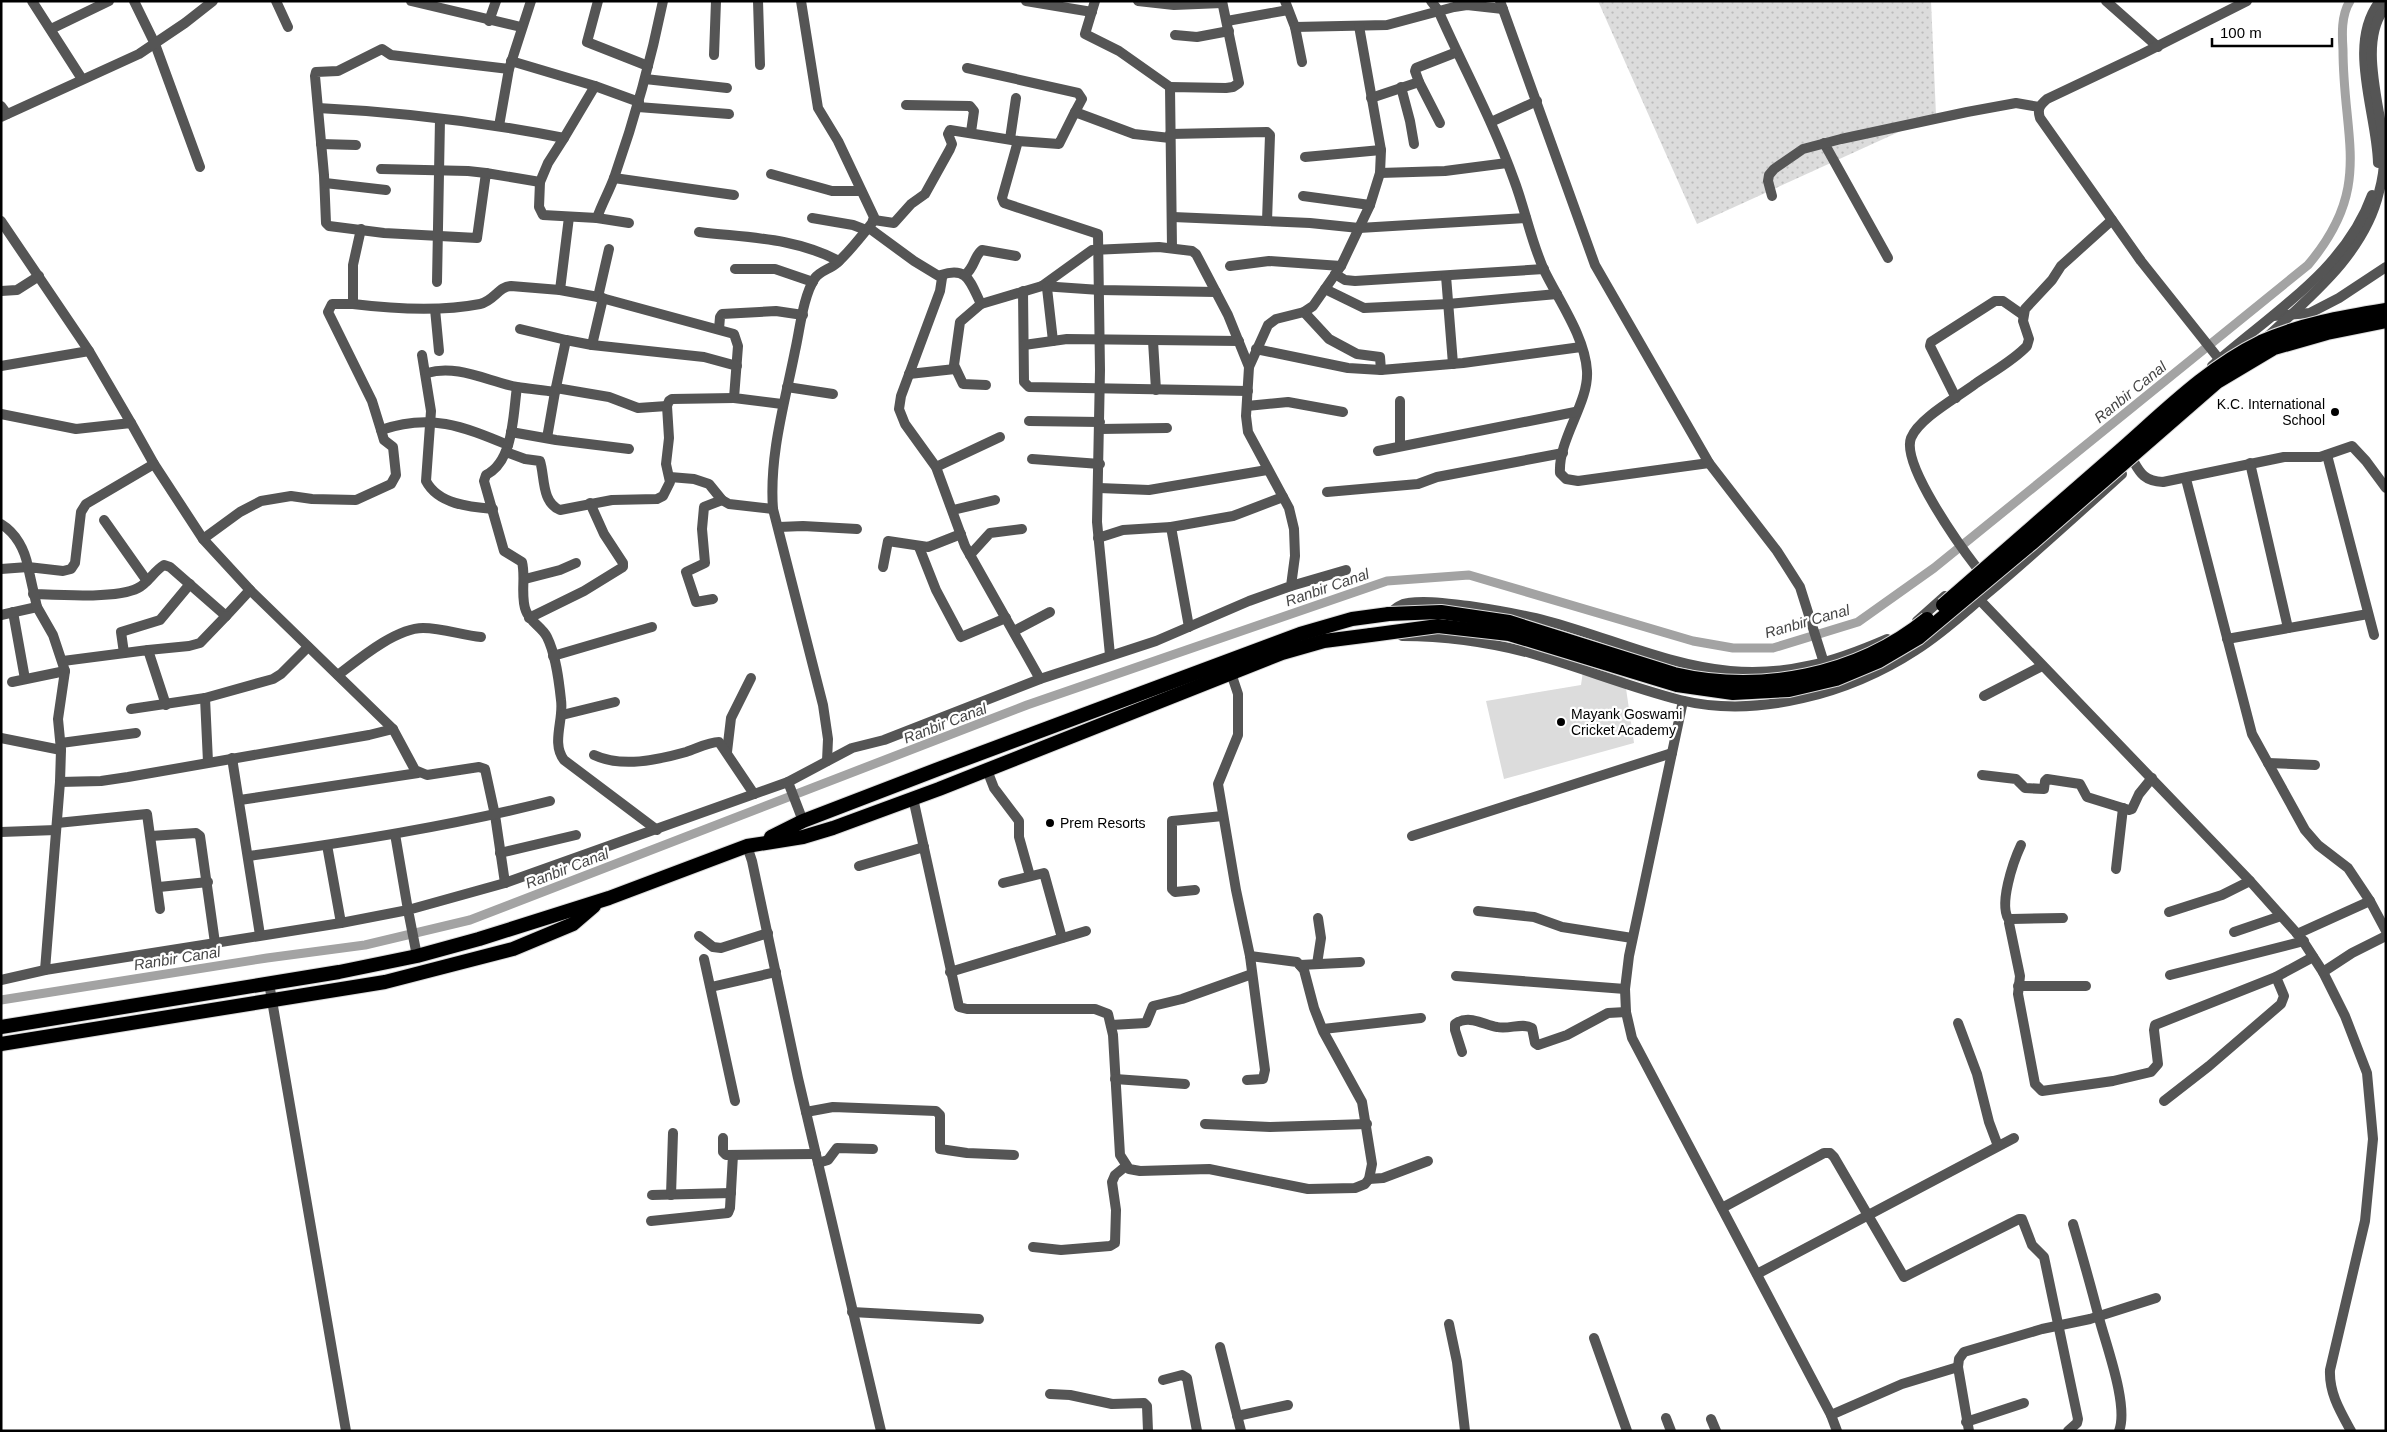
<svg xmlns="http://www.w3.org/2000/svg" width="2387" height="1432" viewBox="0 0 2387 1432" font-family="Helvetica,sans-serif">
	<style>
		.grass { fill: url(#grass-dots) }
		.pitch { fill: #dcdcdc }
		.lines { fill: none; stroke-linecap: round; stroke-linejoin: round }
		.canal { stroke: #a3a3a3; stroke-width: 9 }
		.trunk-casing { stroke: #dbdbdb; stroke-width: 16 }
		.minor { stroke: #555; stroke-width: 10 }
		.tertiary { stroke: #555; stroke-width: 10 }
		.trunk { stroke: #000; stroke-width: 14 }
		.trunk-bridge-casing { stroke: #dbdbdb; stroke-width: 16; stroke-linecap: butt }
		.trunk-bridge { stroke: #000; stroke-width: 14 }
		.poi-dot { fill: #000; stroke: #fff; stroke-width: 2 }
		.labels { text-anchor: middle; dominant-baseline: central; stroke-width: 4.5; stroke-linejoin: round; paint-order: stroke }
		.poi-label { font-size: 14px; fill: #000; stroke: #fff; text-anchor: start }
		.water-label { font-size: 15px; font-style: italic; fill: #444; stroke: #fff }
	</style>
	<defs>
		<pattern id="grass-dots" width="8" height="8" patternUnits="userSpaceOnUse" patternTransform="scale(1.25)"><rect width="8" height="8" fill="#dcdcdc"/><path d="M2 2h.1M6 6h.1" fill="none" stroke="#bbb" stroke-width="1.8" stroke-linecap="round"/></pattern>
	</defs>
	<rect width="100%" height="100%" fill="#fff"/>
	<!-- grass -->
	<polygon class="grass" points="1598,1 1931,1 1936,115 1697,224"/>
	<!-- pitch -->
	<polygon class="pitch" points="1584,664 1623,668 1634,743 1504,779 1486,701 1581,685"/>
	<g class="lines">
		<!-- canal -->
		<path class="canal" d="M1,1000L267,958L365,945L470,920L1027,705L1387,581L1469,575L1693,641L1733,648H1773L1858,622L1934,568L2308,265C2374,187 2343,140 2343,50C2342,35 2341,15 2350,1"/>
		<defs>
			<g id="trunk">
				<polyline points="771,837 803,821 941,768 1300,634 1352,619 1389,614"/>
				<polyline points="1,1027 339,972 417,956 479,939 609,898 747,846 803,837 833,828 939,789 1282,653 1324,641 1371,635"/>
				<polyline points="1,1044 385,982 513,949 573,924 594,906"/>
			</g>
		</defs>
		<!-- trunk casing -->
		<use href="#trunk" class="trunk-casing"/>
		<!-- minor -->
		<g class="minor">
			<polyline points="32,1 82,79"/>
			<polyline points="134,1 155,44 200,167"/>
			<polyline points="276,1 288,27"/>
			<polyline points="411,1 521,27"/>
			<polyline points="598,1 587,42 648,66"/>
			<polyline points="758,1 760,65"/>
			<path d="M801,1L818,108L838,141L874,217L872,223C861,237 850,251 837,263C830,269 820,271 815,278C803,296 800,329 795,351C785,402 769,455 773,509L823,705L828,739L827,761"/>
			<polyline points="1026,1 1092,12"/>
			<polyline points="1095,1 1085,34 1119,51 1170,87"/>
			<polyline points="1138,1 1174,5 1222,3"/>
			<polyline points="1285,1 1295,27 1302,62"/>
			<path d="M1431,1L1438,10C1463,67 1493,121 1514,180C1525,209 1531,241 1544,270C1559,301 1585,337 1587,371C1589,403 1558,439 1560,473L1566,479L1578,481L1709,463"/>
			<polyline points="2106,1 2158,47"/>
			<polyline points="489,21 496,1"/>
			<polyline points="1227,21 1288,10"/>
			<polyline points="1295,27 1387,25 1454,7 1467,5 1503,9"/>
			<polyline points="51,29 109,1"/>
			<polyline points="1175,35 1197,37 1229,31"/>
			<polyline points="714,55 716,1"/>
			<polyline points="511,61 595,86"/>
			<polyline points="967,68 1078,93 1082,99 1075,112"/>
			<polyline points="509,69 391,55 382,49 338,71 316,72 315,76 324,175 326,223 329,226 384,233 477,238 486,173 540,182 548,163 564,138"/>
			<polyline points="645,79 727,88"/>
			<polyline points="1419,82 1440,123"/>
			<polyline points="1401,87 1410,121 1414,144"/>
			<polyline points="1371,98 1419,82 1415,71 1416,68 1457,52"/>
			<polyline points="906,105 970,106 974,111 971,132"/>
			<polyline points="638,107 729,114"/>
			<path d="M318,108C401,112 483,122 564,138L595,86L639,102"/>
			<polyline points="1491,122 1537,101"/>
			<polyline points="499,126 509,69 531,1"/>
			<polyline points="1170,134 1267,132 1270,135 1267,221"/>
			<polyline points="1010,139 1016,98"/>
			<polyline points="1018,141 1002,198 1004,203 1098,234 1100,370 1097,522 1110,655"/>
			<polyline points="1824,143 1888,258"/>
			<polyline points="321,144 356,145"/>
			<polyline points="1305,157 1381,150"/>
			<polyline points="381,169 468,171 486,173"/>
			<polyline points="1380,173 1445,171 1507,163"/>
			<polyline points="771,174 832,191 861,191"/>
			<polyline points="614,178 734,195"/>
			<polyline points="540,182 539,207 543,215 597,218 629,223"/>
			<polyline points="325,183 386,190"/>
			<polyline points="1303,196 1370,205"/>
			<polyline points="1772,196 1768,181 1769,175 1774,169 1803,149 1841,139 1967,112 2016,103 2039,107"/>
			<polyline points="1173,217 1310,223 1359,228 1526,218"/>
			<path d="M597,218C602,203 610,190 615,175C635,118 651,60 663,1"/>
			<polyline points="812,218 853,225 866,230"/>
			<polyline points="874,220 894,223 911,204 925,194 950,149 952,144 948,134 950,130 1018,141 1059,144 1075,112 1134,134 1170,138"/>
			<polyline points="1,221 89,351 131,423"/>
			<polyline points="869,228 914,261 942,278 940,291 901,396 899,409 905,424 936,467 965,546 1040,679"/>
			<path d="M361,229L353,265V304C394,309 439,312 480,304C494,301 499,286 511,286L560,290L598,297"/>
			<path d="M699,232C749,238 793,237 839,261"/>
			<polyline points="1172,248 1170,87 1226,88 1233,87 1239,83 1222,1"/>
			<polyline points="609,249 598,297 734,334 738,346 734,398 782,404"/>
			<polyline points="1230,266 1269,261 1341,266"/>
			<polyline points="735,269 775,269 813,282"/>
			<polyline points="1335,274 1345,280 1355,281 1544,269"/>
			<path d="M941,275C968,266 970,282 981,304L1042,286L1092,250L1159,247L1192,251L1196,254L1228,315L1249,367"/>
			<path d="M965,275C975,267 974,256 982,250L1016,256"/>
			<polyline points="1446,276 1453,364"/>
			<polyline points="437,282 440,119"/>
			<polyline points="1042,286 1100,290 1216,292"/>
			<polyline points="1047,288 1053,341"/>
			<polyline points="1325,289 1364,308 1448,304 1557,294"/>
			<polyline points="560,290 569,217"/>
			<polyline points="1,291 17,290 39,276"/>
			<polyline points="1023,291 1024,382 1029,387 1248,391"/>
			<path d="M353,304H332L328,312L372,401L381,430C430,413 462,426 508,445"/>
			<polyline points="981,304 960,322 954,365 963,384 986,385"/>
			<polyline points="435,309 439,351"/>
			<polyline points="1304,312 1329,339 1357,354 1380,357 1381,370"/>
			<polyline points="2273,316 2310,313 2339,298 2386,267"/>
			<polyline points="520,329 566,340"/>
			<polyline points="719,329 720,317 722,314 776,311 803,315"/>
			<polyline points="1153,341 1156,390"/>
			<polyline points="592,345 704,357 737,366"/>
			<polyline points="1024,345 1067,339 1239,341"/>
			<polyline points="1256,349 1348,368 1381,370 1463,363 1581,347"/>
			<path d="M422,355L431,411L426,481C438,504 469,507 493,509"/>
			<polyline points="1,366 89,351"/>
			<path d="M427,373C457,364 487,381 517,387C529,389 543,390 555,392L566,340L592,345L603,298"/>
			<polyline points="909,374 955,369"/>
			<path d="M517,387C513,414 514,461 486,475L484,481L504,551L522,562C526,577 520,597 526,611C530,622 542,627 547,637C556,655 559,681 561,700C564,720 551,743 564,760L657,830"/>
			<polyline points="787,387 833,394"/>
			<polyline points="556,388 609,397 638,408 667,406"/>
			<polyline points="1956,398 1930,346 1931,342 1995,301 2003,301 2023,315"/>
			<polyline points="1247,406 1288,402 1343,412"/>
			<polyline points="1,414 76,429 131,423 154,464 203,539 250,590 393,729 415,770 427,775 479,767 485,769 495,815 505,883 408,910 417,956"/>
			<polyline points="1029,421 1100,422"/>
			<polyline points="1100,429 1167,428"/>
			<polyline points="511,432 556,440 629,449"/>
			<polyline points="547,438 555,392"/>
			<polyline points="1400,446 1400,401"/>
			<polyline points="1378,451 1575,412"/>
			<path d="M506,452L525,459L540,461C545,476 541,502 560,510L612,500L657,499L663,496L670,482L666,464L669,438L667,406L669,401L672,399L734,398"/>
			<path d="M2128,452C2139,469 2140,481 2163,482L2284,457H2320L2352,446L2366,461L2386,488"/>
			<polyline points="2327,455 2374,635"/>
			<polyline points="1032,459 1100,464"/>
			<polyline points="2250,463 2288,628"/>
			<polyline points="936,467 1000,437"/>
			<polyline points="670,477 694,479 709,484 722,500 729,504 773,509"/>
			<polyline points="2186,479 2252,734 2305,830 2318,845 2348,868 2370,901 2386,931"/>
			<polyline points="1099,488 1149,490 1267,470"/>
			<polyline points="1327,492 1418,484 1437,477 1563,453"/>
			<polyline points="953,510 995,500"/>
			<polyline points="104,520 147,581"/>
			<path d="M1,524C16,533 25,550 28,567L1,569"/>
			<polyline points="779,527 803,526 857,529"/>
			<polyline points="1171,527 1233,516 1283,497"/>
			<polyline points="1098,538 1123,530 1171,527 1189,627"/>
			<polyline points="203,539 240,512 261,501 291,496 312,499 356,500 391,484 396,475 393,447 384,440 381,430"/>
			<polyline points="919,547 936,590 961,637 1006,618"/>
			<polyline points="970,555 990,533 1022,529"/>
			<polyline points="883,567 888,541 928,547 961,534"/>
			<path d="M1977,568C1960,546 1901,464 1911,438C1919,418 1958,397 1975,384C1992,372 2013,361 2027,346L2029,339L2023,321L2025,309L2052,280L2061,266L2112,220"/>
			<polyline points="525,579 560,570 576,563"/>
			<polyline points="1291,586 1346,570"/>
			<path d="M33,594C58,595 117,599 138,588C148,583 154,571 164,565L170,567L226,616L250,590"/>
			<path d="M1974,594L2250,881L2301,938L2323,972L2345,1016L2367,1073L2373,1139L2365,1221L2330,1370C2329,1393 2340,1411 2351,1431"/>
			<polyline points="713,599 696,602 686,572 705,563 702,529 704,507 722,500"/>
			<polyline points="13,612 25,679"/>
			<polyline points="1,615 37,607"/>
			<polyline points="529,618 584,591 623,567 623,563 604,534 590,503"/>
			<polyline points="1014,631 1050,612"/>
			<polyline points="2227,639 2368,614"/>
			<polyline points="148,650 189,646 200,643 226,616"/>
			<polyline points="124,653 121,632 160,620 190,584"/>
			<polyline points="553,656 652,627"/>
			<polyline points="63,661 148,650 166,705"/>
			<polyline points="1231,673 1238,694 1238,735 1218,784 1236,890 1250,956 1265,1070 1263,1079 1247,1080"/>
			<path d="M338,675C359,659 396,628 423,628C442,628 462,635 481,637"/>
			<polyline points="12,682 65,671"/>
			<polyline points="1984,696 2042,666"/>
			<polyline points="205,698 208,762"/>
			<polyline points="131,709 205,698 273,679 281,674 308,647"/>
			<polyline points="562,715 615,702"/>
			<polyline points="1,738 61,750"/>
			<polyline points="61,743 136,733"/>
			<polyline points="727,752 731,718 751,678"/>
			<path d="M594,755C622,768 657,760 686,752C696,749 708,742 719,742L754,794"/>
			<polyline points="232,758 260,935"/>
			<polyline points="2268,763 2315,765"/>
			<polyline points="987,770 994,788 1019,821 1019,837 1030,876"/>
			<polyline points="1982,775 2016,779 2025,788 2044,789 2045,781 2047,779 2080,784 2087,797 2129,810 2132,809 2139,794 2152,778"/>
			<polyline points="60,782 101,781 128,777 369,735 393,729"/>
			<polyline points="788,782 803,821"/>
			<polyline points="913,798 959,1007 967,1009 1095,1009 1108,1014 1113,1035 1120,1155 1129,1169 1140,1171 1209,1169 1308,1189 1355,1188 1365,1184 1369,1179 1372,1164 1362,1102 1323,1031 1314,1008 1304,970 1297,962 1250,956"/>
			<polyline points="240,800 418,773"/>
			<polyline points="57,823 147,814 160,909"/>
			<polyline points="1,832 56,830"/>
			<polyline points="151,836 196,833 200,836 215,943"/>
			<polyline points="1412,836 1672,753"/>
			<polyline points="327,845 341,923"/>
			<polyline points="500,853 576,835"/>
			<path d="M249,856C350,842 451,826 550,801"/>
			<polyline points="859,866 924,847"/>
			<polyline points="2116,869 2123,808"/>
			<polyline points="505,883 788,782 852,748 884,740 1040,679 1156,641 1249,601 1291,586 1295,556 1294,529 1289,508 1248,432 1246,416 1249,367 1268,325 1276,319 1304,312 1313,306 1341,266 1370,205 1380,173 1381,150 1359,26"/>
			<polyline points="1003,883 1044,873 1062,938"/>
			<polyline points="159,887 208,882"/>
			<polyline points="1195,890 1175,892 1172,889 1172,821 1223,816"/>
			<polyline points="1478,911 1534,917 1562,927 1632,938"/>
			<polyline points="2169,912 2222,895 2250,881"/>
			<polyline points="2063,918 2012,919 2009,923 2020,976 2018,994 2035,1084 2042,1091 2113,1081 2151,1072 2158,1064 2154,1030 2155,1025 2276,977 2313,957"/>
			<path d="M2010,921C1997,907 2014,860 2021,845"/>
			<polyline points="2234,932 2281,916"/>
			<polyline points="2297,934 2370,901"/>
			<polyline points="699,936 713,947 721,948 768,933"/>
			<polyline points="704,959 735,1101"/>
			<polyline points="1317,964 1321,938 1318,918"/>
			<polyline points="1300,965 1360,962"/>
			<polyline points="45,970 60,782 61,750 58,719 65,671 53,635 37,607 28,567 63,571 71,569 75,563 81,512 86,504 154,464"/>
			<polyline points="950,972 1086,931"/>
			<polyline points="2323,972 2352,953 2386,936"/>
			<polyline points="2170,975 2304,941"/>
			<polyline points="1456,976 1625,989"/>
			<polyline points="1,980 45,970 341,923 408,910 395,834"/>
			<polyline points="2018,986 2086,986"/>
			<polyline points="711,987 776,972"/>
			<polyline points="1958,1023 1977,1074 1989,1122 1998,1146"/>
			<polyline points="1111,1025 1146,1023 1153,1006 1182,999 1252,974"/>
			<polyline points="1323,1029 1421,1018"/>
			<path d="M1462,1052L1455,1030V1024C1469,1014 1484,1025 1497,1027C1509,1030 1522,1022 1532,1028L1535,1043L1538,1045L1567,1035L1608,1013L1626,1012"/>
			<polyline points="1115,1079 1185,1084"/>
			<polyline points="2164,1101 2209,1066 2281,1004 2284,996 2276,977"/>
			<polyline points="806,1112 833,1107 936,1111 940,1115 940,1149 967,1153 1014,1155"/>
			<polyline points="1205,1124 1270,1127 1367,1124"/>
			<polyline points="723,1138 723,1152 726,1155 816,1154"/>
			<polyline points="818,1163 828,1160 837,1148 873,1149"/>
			<polyline points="1369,1179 1383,1178 1428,1161"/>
			<polyline points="652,1195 731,1193"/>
			<polyline points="671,1195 673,1133"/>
			<polyline points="1722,1208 1824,1153 1830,1153 1834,1157 1904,1277 2019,1219 2022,1219 2032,1245 2044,1257 2078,1419 2077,1423 2068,1431"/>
			<polyline points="651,1221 728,1213 730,1208 733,1155"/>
			<path d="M2073,1224C2082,1255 2091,1286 2099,1318C2106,1345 2129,1406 2119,1431"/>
			<polyline points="1033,1247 1061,1250 1110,1246 1115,1243 1116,1210 1112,1182 1115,1175 1126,1166"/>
			<polyline points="1757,1274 2014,1138"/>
			<polyline points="852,1312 979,1319"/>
			<polyline points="1449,1324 1457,1362 1465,1431"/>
			<polyline points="1594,1338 1627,1431"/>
			<polyline points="1220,1347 1241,1431"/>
			<polyline points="1163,1380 1182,1375 1187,1378 1197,1431"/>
			<polyline points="1050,1394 1070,1395 1112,1404 1144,1403 1147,1406 1148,1431"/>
			<polyline points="1831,1415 1902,1384 1958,1367"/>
			<polyline points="1237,1416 1288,1405"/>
			<polyline points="1666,1418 1671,1431"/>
			<polyline points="1711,1419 1716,1431"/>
			<polyline points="1966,1422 2024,1403"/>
			<polyline points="1969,1431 1958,1367 1959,1359 1964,1352 2042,1329 2090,1319 2156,1298"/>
		</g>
		<!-- tertiary -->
		<g class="tertiary">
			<polyline points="1500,1 1595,265 1709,463 1777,551 1800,587 1824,663"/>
			<polyline points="1,106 7,114"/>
			<polyline points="1,117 139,54 185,23 213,1"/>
			<path d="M2378,163C2377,113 2346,44 2380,1"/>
			<path d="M2267,337C2311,296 2365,253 2379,192C2383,178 2385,162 2384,147C2381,107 2357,40 2386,7"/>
			<path d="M2219,359L2141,261L2040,118C2037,109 2040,105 2047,99L2142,54L2247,1"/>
			<path d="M2212,366C2270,314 2345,271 2372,195"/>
			<path d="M1389,614C1395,609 1400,604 1408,603C1428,600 1449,604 1469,606C1495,610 1521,614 1547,621C1608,637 1666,665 1730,671C1788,676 1834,662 1887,639"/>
			<polyline points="1917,621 1945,596"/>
			<path d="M1402,636C1444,636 1488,642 1530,653C1580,667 1629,687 1680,700C1758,719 1850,693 1916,650C1942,634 1965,612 1989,592C2034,554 2078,514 2122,474"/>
			<polyline points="1683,701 1629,956 1625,989 1626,1012 1632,1038 1831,1415 1837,1431"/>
			<polyline points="747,846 752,861 798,1078 881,1431"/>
			<polyline points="269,983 346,1431"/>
		</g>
		<!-- trunk -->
		<use href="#trunk" class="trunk"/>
		<defs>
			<g id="trunk-bridge">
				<path d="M1943,605C2003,553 2063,500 2123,448C2166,410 2209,367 2261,342C2301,324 2343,317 2386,310"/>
				<path d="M1389,614L1441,612L1509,622L1674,674C1760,694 1857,676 1927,619"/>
				<polyline points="1371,635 1438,626 1509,634 1677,685 1733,693 1789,690 1836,679 1879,661 1918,638 2032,543 2217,382 2274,348 2327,333 2386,321"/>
			</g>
		</defs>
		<!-- trunk-bridge casing -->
		<use href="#trunk-bridge" class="trunk-bridge-casing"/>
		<!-- trunk-bridge -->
		<use href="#trunk-bridge" class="trunk-bridge"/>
	</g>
	<!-- markers -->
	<g class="poi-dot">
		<circle cx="2335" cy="412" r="5"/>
		<circle cx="1561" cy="722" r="5"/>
		<circle cx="1050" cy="823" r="5"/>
	</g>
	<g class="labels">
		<!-- poi labels -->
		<g class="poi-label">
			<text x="2325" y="404" text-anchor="end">K.C. International<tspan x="2325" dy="16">School</tspan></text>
			<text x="1571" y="714">Mayank Goswami<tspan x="1571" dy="16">Cricket Academy</tspan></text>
			<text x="1060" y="823">Prem Resorts</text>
		</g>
		<!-- water labels -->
		<g class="water-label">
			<text transform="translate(2130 392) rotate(-39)">Ranbir Canal</text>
			<text transform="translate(1327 587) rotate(-19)">Ranbir Canal</text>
			<text transform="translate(1807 621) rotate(-16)">Ranbir Canal</text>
			<text transform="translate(945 723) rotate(-21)">Ranbir Canal</text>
			<text transform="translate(567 868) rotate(-21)">Ranbir Canal</text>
			<text transform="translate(177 958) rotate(-9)">Ranbir Canal</text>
		</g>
	</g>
	<!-- border -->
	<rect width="2387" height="1432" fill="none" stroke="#000000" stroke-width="5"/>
	<!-- scale -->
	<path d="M2212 38v8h120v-8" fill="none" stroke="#000000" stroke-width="2.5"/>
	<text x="2220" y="38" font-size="15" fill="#000000" stroke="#ffffff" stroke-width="4" paint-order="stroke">100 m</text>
</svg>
